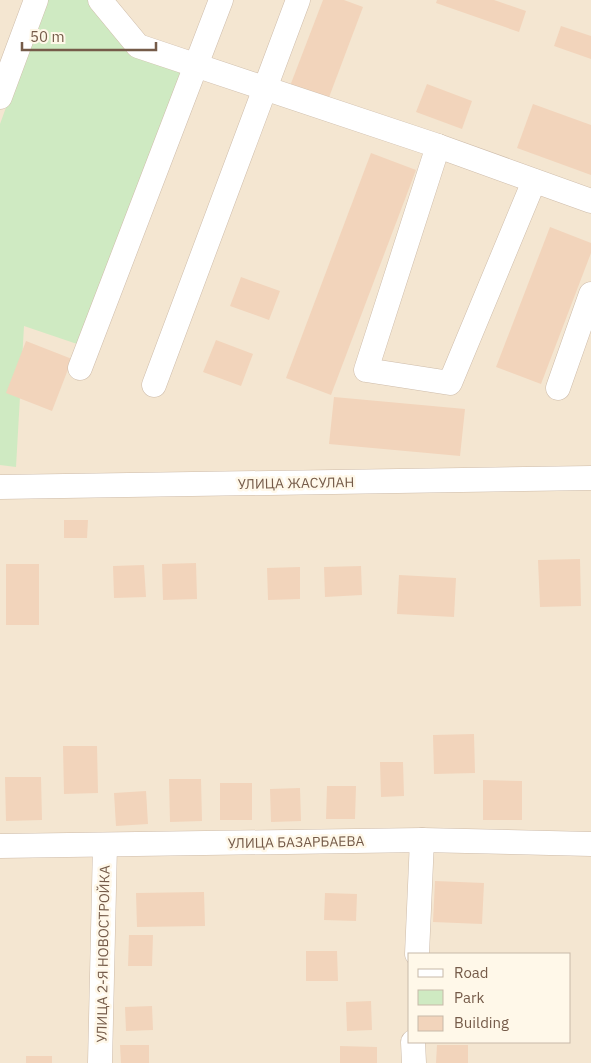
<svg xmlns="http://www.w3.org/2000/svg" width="591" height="1063" viewBox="0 0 591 1063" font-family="'IBM Plex Sans',sans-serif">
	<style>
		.residential { fill: #f4e6d1; fill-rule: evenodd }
		.green { fill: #cfeac2 }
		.building { fill: #f2d4bb }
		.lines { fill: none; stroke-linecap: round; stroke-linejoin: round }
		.minor-casing { stroke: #cebcaa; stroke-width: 25 }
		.minor { stroke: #fff; stroke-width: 24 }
		.labels { text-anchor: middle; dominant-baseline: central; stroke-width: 5; stroke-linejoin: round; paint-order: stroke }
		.street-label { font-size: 14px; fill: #755b49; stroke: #fff8e9 }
	</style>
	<rect width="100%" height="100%" fill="#fcf4e3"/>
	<!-- residential -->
	<path class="residential" d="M0,0H591V1063H0ZM410,954H570V1042H410Z"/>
	<!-- green -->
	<polygon class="green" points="45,0 88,0 130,48 186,69 80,345 24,326 16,467 0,465 0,124"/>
	<!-- building -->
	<g class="building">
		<polygon points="323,0 344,0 363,7 328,100 290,86"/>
		<polygon points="437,0 494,0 526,11 519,32 436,3"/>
		<polygon points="561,26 591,36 591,59 554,46"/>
		<polygon points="427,84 472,101 462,129 416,112"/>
		<polygon points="533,104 591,125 591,175 517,148"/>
		<polygon points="371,153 416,170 331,395 286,378"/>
		<polygon points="550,227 591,243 591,253 541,384 496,367"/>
		<polygon points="241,277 280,291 269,320 230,306"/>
		<polygon points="216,340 253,354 241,386 203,372"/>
		<polygon points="26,341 72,359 52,411 6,393"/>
		<polygon points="334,397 465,409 460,456 329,444"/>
		<polygon points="64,520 88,520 87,538 64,538"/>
		<polygon points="580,559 581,606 540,607 538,560"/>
		<polygon points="196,563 197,599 163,600 162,564"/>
		<rect x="6" y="564" width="33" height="61"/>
		<polygon points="144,565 146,597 114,598 113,566"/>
		<polygon points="361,566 362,595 325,597 324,567"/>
		<polygon points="300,567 300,599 268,600 267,568"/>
		<polygon points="399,575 456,578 454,617 397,614"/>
		<polygon points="474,734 475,773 434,774 433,735"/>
		<polygon points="63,746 97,746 98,793 64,794"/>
		<polygon points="380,762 403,762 404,796 381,797"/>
		<polygon points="5,777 41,777 42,820 6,821"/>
		<polygon points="169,779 201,779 202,821 170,822"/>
		<polygon points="483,780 522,781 522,820 483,820"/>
		<rect x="220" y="783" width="32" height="37"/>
		<polygon points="327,786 356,786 355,819 326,819"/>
		<polygon points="300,788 301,821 271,822 270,789"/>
		<polygon points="146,791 148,824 116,826 114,793"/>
		<polygon points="435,881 484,883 482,924 433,922"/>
		<polygon points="204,892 205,926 137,927 136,893"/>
		<polygon points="325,893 357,894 356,921 324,920"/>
		<polygon points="129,935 153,935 152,966 128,966"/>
		<polygon points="306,951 337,951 338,981 306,981"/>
		<polygon points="371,1001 372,1030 347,1031 346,1002"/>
		<polygon points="152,1006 153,1030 126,1031 125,1007"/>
		<polygon points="120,1045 149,1045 149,1063 121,1063"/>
		<polygon points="437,1045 468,1045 468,1063 436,1063"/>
		<polygon points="340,1046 377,1047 377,1063 340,1063"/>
		<rect x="26" y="1056" width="26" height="7"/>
	</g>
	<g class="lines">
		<defs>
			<g id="minor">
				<polyline points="100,0 138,46 438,146 591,201"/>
				<polyline points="0,97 36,0"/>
				<polyline points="438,146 366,370 450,383 534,181"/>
				<polyline points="80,368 221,0"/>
				<polyline points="154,385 298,0"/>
				<polyline points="558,388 591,294"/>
				<polyline points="0,487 591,478"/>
				<polyline points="0,846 422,840 591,844"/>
				<polyline points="417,954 422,840"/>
				<polyline points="413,1042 414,1063"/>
				<polyline points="100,1063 105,845"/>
			</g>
		</defs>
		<!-- minor casing -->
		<use href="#minor" class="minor-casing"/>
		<!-- minor -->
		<use href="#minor" class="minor"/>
	</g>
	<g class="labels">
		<!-- street labels -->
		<g class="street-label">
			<text transform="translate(296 483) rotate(-1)">УЛИЦА ЖАСУЛАН</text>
			<text transform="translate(296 842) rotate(-1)">УЛИЦА БАЗАРБАЕВА</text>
			<text transform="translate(103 954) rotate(-89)">УЛИЦА 2-Я НОВОСТРОЙКА</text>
		</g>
	</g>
	<!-- legend -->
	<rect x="408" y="953" width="162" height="90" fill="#fff8e9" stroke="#c8b9a9"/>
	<rect x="418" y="969" width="25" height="8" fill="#ffffff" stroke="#c8b9a9"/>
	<text x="454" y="978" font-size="15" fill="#755b49">Road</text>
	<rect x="418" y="990" width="25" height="15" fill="#cfeac2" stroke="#c8b9a9"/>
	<text x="454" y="1003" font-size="15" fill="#755b49">Park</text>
	<rect x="418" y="1016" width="25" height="15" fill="#f2d4bb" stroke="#c8b9a9"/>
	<text x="454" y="1028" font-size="15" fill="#755b49">Building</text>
	<!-- scale -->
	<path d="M22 42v8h134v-8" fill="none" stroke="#755b49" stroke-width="2.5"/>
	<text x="30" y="42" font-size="15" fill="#755b49" stroke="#fff8e9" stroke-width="4" paint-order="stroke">50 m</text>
</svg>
